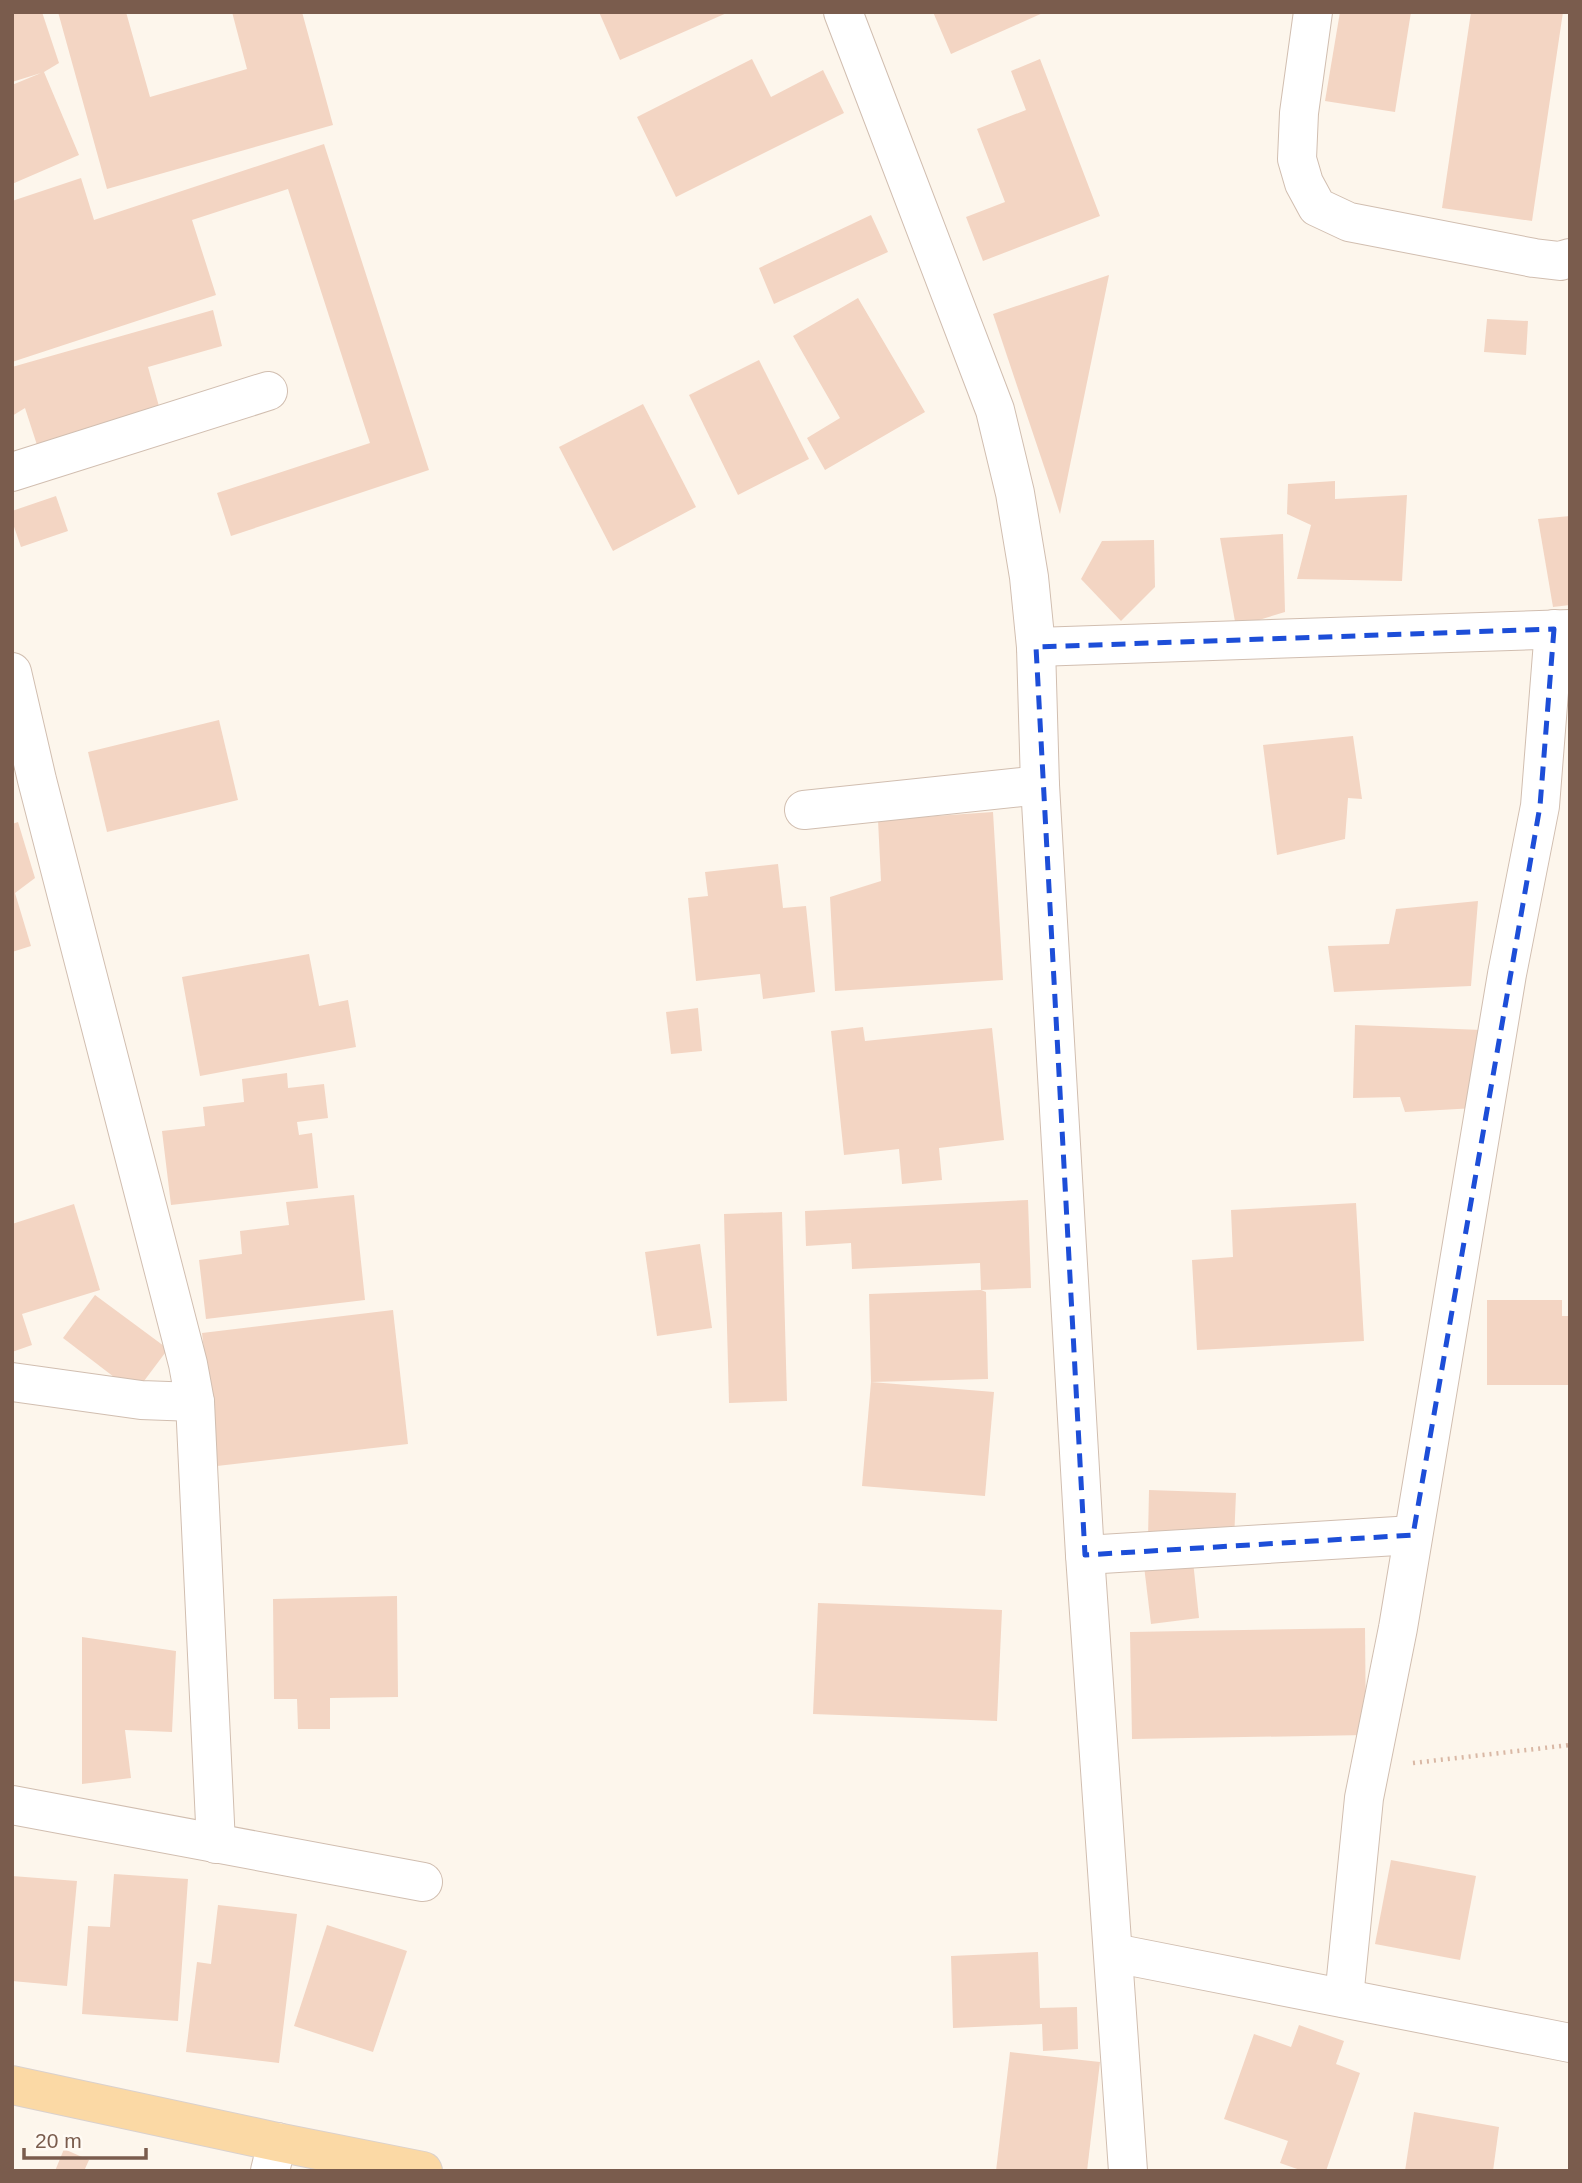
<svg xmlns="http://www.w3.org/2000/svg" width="1582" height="2183" viewBox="0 0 1582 2183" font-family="Helvetica,sans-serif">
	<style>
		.building { fill: #f3d5c3 }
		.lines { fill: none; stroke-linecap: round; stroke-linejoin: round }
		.minor-casing { stroke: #d1beb0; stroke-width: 40 }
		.major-casing { stroke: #dad1cd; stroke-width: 40 }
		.path { stroke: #d9b8a5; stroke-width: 4.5; stroke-dasharray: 2 5; stroke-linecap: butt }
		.minor { stroke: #fff; stroke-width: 38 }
		.major { stroke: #fbd9a5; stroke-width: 38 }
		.marked { fill: none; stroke: #1d4ed8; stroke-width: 5; stroke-dasharray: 14 9; stroke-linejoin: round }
	</style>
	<rect width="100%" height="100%" fill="#fdf6ec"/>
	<!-- building -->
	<g class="building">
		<polygon points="12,12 42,12 59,63 44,72 79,155 12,184 12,85 41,73 12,82"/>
		<polygon points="58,12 126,12 150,97 247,69 232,12 302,12 333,125 107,189"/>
		<polygon points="599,12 729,12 620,60"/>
		<polygon points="933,12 1045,12 951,54"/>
		<polygon points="1340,12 1411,12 1395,112 1325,101"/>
		<polygon points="1471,12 1563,12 1532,221 1442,208"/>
		<polygon points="752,59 771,97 823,70 844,113 676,197 637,117"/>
		<polygon points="1040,59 1100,216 983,261 966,217 1005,202 977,129 1026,110 1011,71"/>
		<polygon points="324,144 429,470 231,536 217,493 370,443 288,189 192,220 216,295 12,362 12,201 81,178 94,220"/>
		<polygon points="871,215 888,252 774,304 759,268"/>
		<polygon points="1109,275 1060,514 993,314"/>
		<polygon points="858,298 925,412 825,470 807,438 840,418 793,336"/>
		<polygon points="213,310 222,346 148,367 160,410 37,445 25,408 12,416 12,367"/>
		<polygon points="1487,319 1528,321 1526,355 1484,352"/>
		<polygon points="759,360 809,459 738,495 689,395"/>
		<polygon points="643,404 696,507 613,551 559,447"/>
		<polygon points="1335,481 1335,499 1407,495 1402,581 1297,579 1311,525 1287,514 1288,484"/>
		<polygon points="56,496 68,531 21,547 12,521 12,511"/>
		<polygon points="1570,516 1570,605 1553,607 1538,519"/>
		<polygon points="1283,534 1285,612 1236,627 1220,538"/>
		<polygon points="1154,540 1155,587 1121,621 1081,579 1102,541"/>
		<polygon points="219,720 238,800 107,832 88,752"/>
		<polygon points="1353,736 1362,799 1348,798 1345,839 1277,855 1263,745"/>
		<polygon points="993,812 1003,980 835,991 830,897 881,881 878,820"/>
		<polygon points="18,822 35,878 15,893 31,946 12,952 12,824"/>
		<polygon points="778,864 783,908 806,906 815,992 763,999 760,974 696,981 688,898 708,896 705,872"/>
		<polygon points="1478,901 1471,986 1334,992 1328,946 1389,944 1396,909"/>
		<polygon points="309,954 319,1006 348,1000 356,1047 200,1076 182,977"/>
		<polygon points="698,1008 702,1051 671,1054 666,1012"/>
		<polygon points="1355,1025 1482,1030 1475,1108 1405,1112 1400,1097 1353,1098"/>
		<polygon points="863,1027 865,1041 992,1028 1004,1140 939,1148 942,1180 902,1184 899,1149 844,1155 831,1031"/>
		<polygon points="287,1073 288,1088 324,1084 328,1118 297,1122 299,1135 312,1133 318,1188 171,1205 162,1131 205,1126 203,1107 244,1102 242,1079"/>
		<polygon points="354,1195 365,1300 206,1319 199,1260 242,1254 240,1231 289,1225 286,1202"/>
		<polygon points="1028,1200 1031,1288 981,1290 986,1292 988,1379 871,1382 869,1294 981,1290 980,1263 852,1269 851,1243 806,1246 805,1211"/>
		<polygon points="1356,1203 1364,1341 1197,1350 1192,1260 1233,1257 1231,1210"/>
		<polygon points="74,1204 100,1290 22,1314 32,1345 12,1352 12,1224"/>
		<polygon points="782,1212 787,1401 729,1403 724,1214"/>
		<polygon points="700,1244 712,1328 657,1336 645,1252"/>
		<polygon points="95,1295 168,1349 135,1393 63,1338"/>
		<polygon points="1487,1300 1562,1300 1562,1316 1570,1316 1570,1385 1487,1385"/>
		<polygon points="393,1310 408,1444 217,1466 202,1333"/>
		<polygon points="871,1382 994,1392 985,1496 862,1486"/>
		<polygon points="1149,1490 1236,1493 1234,1541 1148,1538"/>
		<polygon points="1193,1561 1199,1618 1151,1624 1144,1566"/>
		<polygon points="397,1596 398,1697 330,1698 330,1729 298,1729 297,1699 274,1699 273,1599"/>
		<polygon points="818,1603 1002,1610 997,1721 813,1714"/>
		<polygon points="1365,1628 1366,1735 1132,1739 1130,1632"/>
		<polygon points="82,1637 176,1651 172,1732 125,1730 131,1778 82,1784"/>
		<polygon points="1391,1860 1476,1876 1460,1960 1375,1944"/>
		<polygon points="114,1874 188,1879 178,2021 82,2014 88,1926 110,1927"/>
		<polygon points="12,1876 77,1881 67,1986 12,1981"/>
		<polygon points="218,1905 297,1914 279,2063 186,2052 197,1962 211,1964"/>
		<polygon points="327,1925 407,1951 373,2052 294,2026"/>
		<polygon points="1038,1952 1040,2008 1077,2007 1078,2049 1043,2051 1042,2024 953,2028 951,1956"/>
		<polygon points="1299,2025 1344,2041 1336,2064 1360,2073 1326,2171 1303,2171 1280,2163 1288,2141 1224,2119 1254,2034 1291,2047"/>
		<polygon points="1010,2052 1100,2062 1087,2171 996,2171"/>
		<polygon points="1414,2112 1499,2127 1493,2171 1405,2171"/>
		<polygon points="64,2149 89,2160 84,2171 55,2171"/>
	</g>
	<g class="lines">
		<defs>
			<g id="minor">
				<polyline points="843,12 995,410 1015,493 1029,577 1036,647 1040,785 1085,1555 1128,2171"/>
				<polyline points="1313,12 1299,113 1297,159 1304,183 1317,207 1349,222 1534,258 1560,261 1570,258"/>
				<polyline points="12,472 268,391"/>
				<polyline points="1036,647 1570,629"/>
				<polyline points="12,672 37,780 188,1364 195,1402 216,1844"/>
				<polyline points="804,810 1040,785"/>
				<polyline points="12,1382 141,1400 195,1402"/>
				<polyline points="1085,1555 1413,1535"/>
				<polyline points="12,1805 423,1882"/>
				<polyline points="1114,1953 1570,2043"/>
				<polyline points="1344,1998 1364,1798 1398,1628 1507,974 1540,806 1554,629"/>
				<polyline points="270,2171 277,2142"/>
			</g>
			<polyline id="major" points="12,2085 277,2142 423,2171"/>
		</defs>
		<!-- minor casing -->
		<use href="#minor" class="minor-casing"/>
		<!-- major casing -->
		<use href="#major" class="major-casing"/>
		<!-- path -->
		<polyline class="path" points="1413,1763 1570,1745"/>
		<!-- minor -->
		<use href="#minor" class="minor"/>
		<!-- major -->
		<use href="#major" class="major"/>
	</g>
	<!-- marked area -->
	<path class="marked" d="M1554,629L1540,806L1413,1535L1085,1555L1036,647Z"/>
	<!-- border -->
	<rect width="1582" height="2183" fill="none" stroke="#7a5c4d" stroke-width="28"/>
	<!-- scale -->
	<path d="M24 2148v10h122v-10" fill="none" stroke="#7a5c4d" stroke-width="3.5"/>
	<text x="35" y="2148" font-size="21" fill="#7a5c4d" stroke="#fffaf3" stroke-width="5" paint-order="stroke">20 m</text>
</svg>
